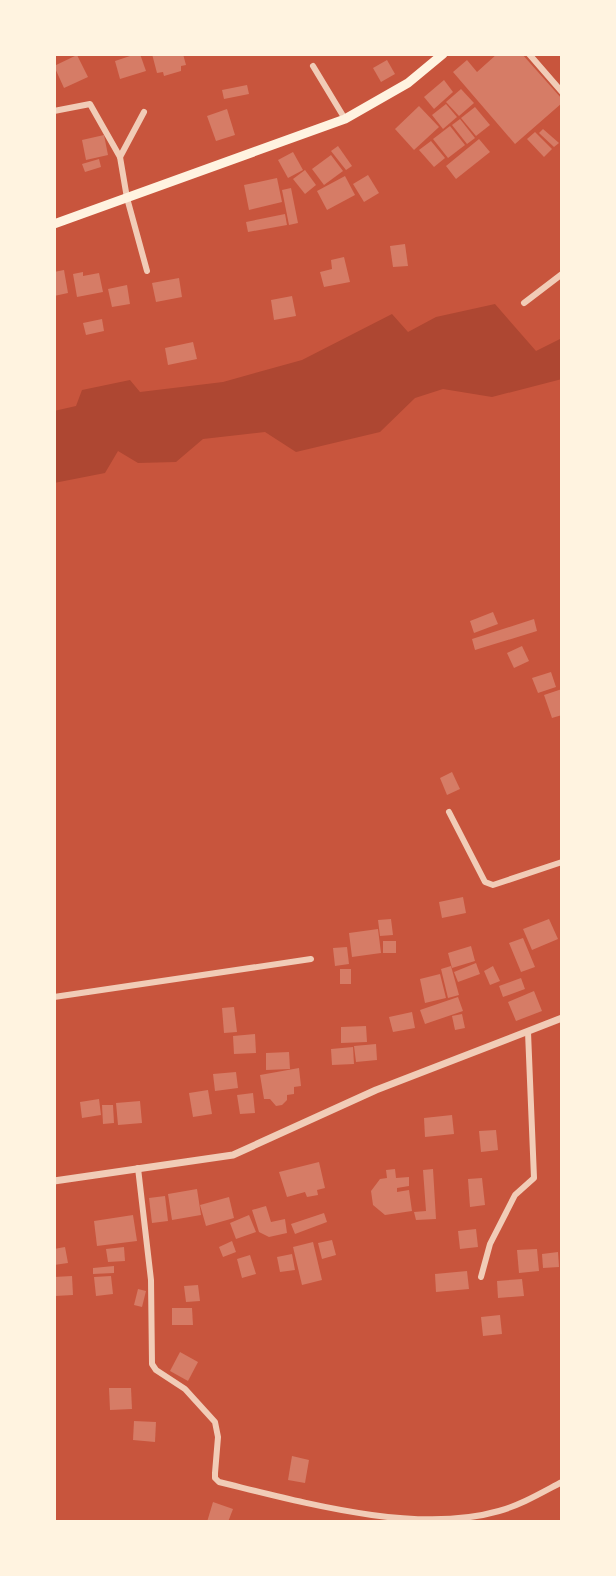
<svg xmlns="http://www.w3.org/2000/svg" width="616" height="1576" viewBox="0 0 616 1576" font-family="'Roboto Serif',serif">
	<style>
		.green { fill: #ae4732 }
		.building { fill: #d67c66 }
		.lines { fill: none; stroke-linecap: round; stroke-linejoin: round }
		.minor { stroke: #f1ccb7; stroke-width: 6 }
		.tertiary { stroke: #f1ccb7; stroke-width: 7 }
		.primary { stroke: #fff3e0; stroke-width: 9 }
	</style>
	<rect width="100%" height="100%" fill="#c8553d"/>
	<!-- green -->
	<polygon class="green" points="495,304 536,351 562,338 562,379 492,397 443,389 415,398 380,432 296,452 265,432 203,439 176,462 138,463 118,451 105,473 54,483 54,411 76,406 82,390 130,380 140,392 223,382 302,360 392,314 408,332 436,317"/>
	<!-- building -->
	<g class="building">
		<polygon points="136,54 140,54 146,71 120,79 115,61"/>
		<polygon points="152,54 183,54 186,65 181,66 181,71 164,76 163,72 157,73"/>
		<polygon points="497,54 522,54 562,99 562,103 515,144 453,72 467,60 477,72"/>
		<polygon points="77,55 88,77 64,88 54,66"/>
		<polygon points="387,60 395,74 381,82 373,68"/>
		<polygon points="444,80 453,92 434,109 424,97"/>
		<polygon points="247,85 249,94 224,99 222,90"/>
		<polygon points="461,89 474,103 459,116 446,102"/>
		<polygon points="446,104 457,117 443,129 432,115"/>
		<polygon points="419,106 439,127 414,150 395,129"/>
		<polygon points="475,107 490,125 476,136 461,118"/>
		<polygon points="227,109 235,135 216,141 207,116"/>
		<polygon points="460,119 475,138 467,144 452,125"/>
		<polygon points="450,126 465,145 448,158 433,139"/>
		<polygon points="543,129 559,143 554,147 539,133"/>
		<polygon points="535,132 552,149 544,157 527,139"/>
		<polygon points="104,135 108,155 86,160 82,140"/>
		<polygon points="479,139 490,152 456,179 446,166"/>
		<polygon points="431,141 445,158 434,167 419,150"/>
		<polygon points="338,146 352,166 346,170 331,151"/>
		<polygon points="293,152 303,170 288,178 278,160"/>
		<polygon points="331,155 343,171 324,185 312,169"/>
		<polygon points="99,159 101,167 85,172 82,164"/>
		<polygon points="305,170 316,185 305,194 293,179"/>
		<polygon points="368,175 379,193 364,202 353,184"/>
		<polygon points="345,176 355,195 327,210 317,191"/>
		<polygon points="277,178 282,202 249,210 244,185"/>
		<polygon points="291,188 298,223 289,225 282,190"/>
		<polygon points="285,214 287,225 248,232 246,222"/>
		<polygon points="405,244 408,266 393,267 390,246"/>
		<polygon points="344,257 350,282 324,287 320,272 332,269 331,260"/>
		<polygon points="64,270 68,293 54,296 54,272"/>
		<polygon points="83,272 83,276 99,273 103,292 77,297 73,274"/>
		<polygon points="179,278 182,297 156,302 152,283"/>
		<polygon points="127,285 130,304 112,307 108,289"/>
		<polygon points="292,296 296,316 274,320 271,300"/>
		<polygon points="102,319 104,331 86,335 83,323"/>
		<polygon points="193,342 197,359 168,365 165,348"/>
		<polygon points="493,612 498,624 474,633 470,621"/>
		<polygon points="534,619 537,631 475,650 472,639"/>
		<polygon points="522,646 529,661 514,668 507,653"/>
		<polygon points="551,672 556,687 538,693 532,678"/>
		<polygon points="562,689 562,715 552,718 544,695"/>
		<polygon points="452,772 460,789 447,795 440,778"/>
		<polygon points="463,897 466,913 442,918 439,902"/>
		<polygon points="391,919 393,935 380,936 378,920"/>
		<polygon points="549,919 558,939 532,950 523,929"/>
		<polygon points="378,929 381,953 352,957 349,933"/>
		<polygon points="523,938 535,967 521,972 509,943"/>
		<rect x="383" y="941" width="13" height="12"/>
		<polygon points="471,946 475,961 452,968 448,953"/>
		<polygon points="347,947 349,964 335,966 333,948"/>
		<polygon points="476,963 480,974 458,982 454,972"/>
		<polygon points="451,966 459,995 448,998 441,969"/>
		<polygon points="493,966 500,981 490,985 484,971"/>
		<rect x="340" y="969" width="11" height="15"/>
		<polygon points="440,974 446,998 425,1003 420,979"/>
		<polygon points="521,978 525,989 503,997 499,986"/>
		<polygon points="534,991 542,1011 516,1021 508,1002"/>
		<polygon points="458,997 463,1011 425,1024 420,1010"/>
		<polygon points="234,1007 237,1032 224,1033 222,1008"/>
		<polygon points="412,1012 415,1028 393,1032 389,1017"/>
		<polygon points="462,1014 465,1028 455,1030 452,1016"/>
		<polygon points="366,1026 367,1042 341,1043 341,1027"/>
		<polygon points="255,1034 256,1053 234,1054 233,1036"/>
		<polygon points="376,1044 377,1060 356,1062 354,1046"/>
		<polygon points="353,1047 354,1064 332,1065 331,1049"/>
		<polygon points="289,1052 290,1069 266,1070 266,1053"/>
		<polygon points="299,1068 301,1086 294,1087 294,1094 287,1095 287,1100 282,1105 276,1106 270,1099 264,1099 260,1075"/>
		<polygon points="236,1072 238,1088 215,1091 213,1074"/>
		<polygon points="208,1090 212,1114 193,1117 189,1093"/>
		<polygon points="253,1093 255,1113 240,1114 237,1095"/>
		<polygon points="99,1099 101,1115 82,1118 80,1102"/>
		<polygon points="140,1101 142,1123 118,1125 116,1103"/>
		<polygon points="102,1105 113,1105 114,1123 103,1124"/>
		<polygon points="452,1115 454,1134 425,1137 424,1118"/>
		<polygon points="496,1130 498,1150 481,1152 479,1131"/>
		<polygon points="319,1162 325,1188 317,1190 318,1195 307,1197 305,1192 287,1197 279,1172"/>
		<polygon points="395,1169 396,1178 409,1177 409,1186 397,1188 397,1192 409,1190 412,1211 385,1215 373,1205 371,1191 380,1179 387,1178 386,1170"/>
		<polygon points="433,1169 436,1219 416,1220 414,1212 426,1211 423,1170"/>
		<polygon points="482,1178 485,1205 470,1207 468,1179"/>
		<polygon points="197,1189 201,1215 172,1220 168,1194"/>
		<polygon points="165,1196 168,1221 152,1223 149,1198"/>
		<polygon points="229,1197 234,1218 206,1226 200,1205"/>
		<polygon points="266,1206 271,1222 285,1219 287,1233 269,1237 259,1232 252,1210"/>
		<polygon points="324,1213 327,1222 295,1234 291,1224"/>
		<polygon points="133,1215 137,1241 97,1246 94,1221"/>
		<polygon points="249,1215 256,1232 236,1239 230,1223"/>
		<polygon points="476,1229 478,1247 460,1249 458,1231"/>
		<polygon points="332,1240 336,1255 322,1259 318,1243"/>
		<polygon points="232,1241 236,1252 223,1257 219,1247"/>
		<polygon points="313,1242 322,1280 302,1285 293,1247"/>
		<polygon points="65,1247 68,1263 54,1265 54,1249"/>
		<polygon points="124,1247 125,1261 108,1262 106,1249"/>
		<polygon points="537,1249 539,1271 519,1273 517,1250"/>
		<polygon points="558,1252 559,1267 543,1268 542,1254"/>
		<polygon points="292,1254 295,1270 280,1272 277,1257"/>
		<polygon points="250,1255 256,1274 242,1278 237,1259"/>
		<polygon points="114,1266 114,1273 93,1274 93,1268"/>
		<polygon points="467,1271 469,1289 436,1292 435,1274"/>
		<polygon points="72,1276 73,1295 55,1296 54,1277"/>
		<polygon points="111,1276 113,1294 96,1296 94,1277"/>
		<polygon points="522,1279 524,1296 498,1298 497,1281"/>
		<polygon points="198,1285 200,1301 186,1302 184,1286"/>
		<polygon points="138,1289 146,1291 142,1307 134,1305"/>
		<polygon points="172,1308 192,1308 193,1325 172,1325"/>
		<polygon points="500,1315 502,1334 483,1336 481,1317"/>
		<polygon points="180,1352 198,1362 188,1381 170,1371"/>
		<polygon points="109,1388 131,1388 132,1409 110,1410"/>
		<polygon points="134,1421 156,1422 155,1442 133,1440"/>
		<polygon points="292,1456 309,1460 305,1483 288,1480"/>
		<polygon points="213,1502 233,1509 228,1522 207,1522"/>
	</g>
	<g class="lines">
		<!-- minor -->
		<g class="minor">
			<polyline points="529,54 562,92"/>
			<polyline points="313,66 345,119"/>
			<polyline points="54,111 90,104 120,157"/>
			<polyline points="144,112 120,157 127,198 147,271"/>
			<polyline points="524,303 562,274"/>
			<polyline points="449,812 485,882 493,885 562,862"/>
			<polyline points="54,997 311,959"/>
			<path d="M138,1168L151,1280L152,1364L156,1370L185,1389L215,1422L218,1437L215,1473V1478L219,1482C301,1502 416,1535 499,1511C521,1505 541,1493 562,1482"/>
			<polyline points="481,1277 490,1244 515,1195 534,1178 528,1032"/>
		</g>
		<!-- tertiary -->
		<polyline class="tertiary" points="54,1181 233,1155 376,1090 562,1018"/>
		<!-- primary -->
		<polyline class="primary" points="54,224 345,119 408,83 443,54"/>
	</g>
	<!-- border -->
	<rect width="616" height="1576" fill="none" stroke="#fff3e0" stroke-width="112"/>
</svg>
